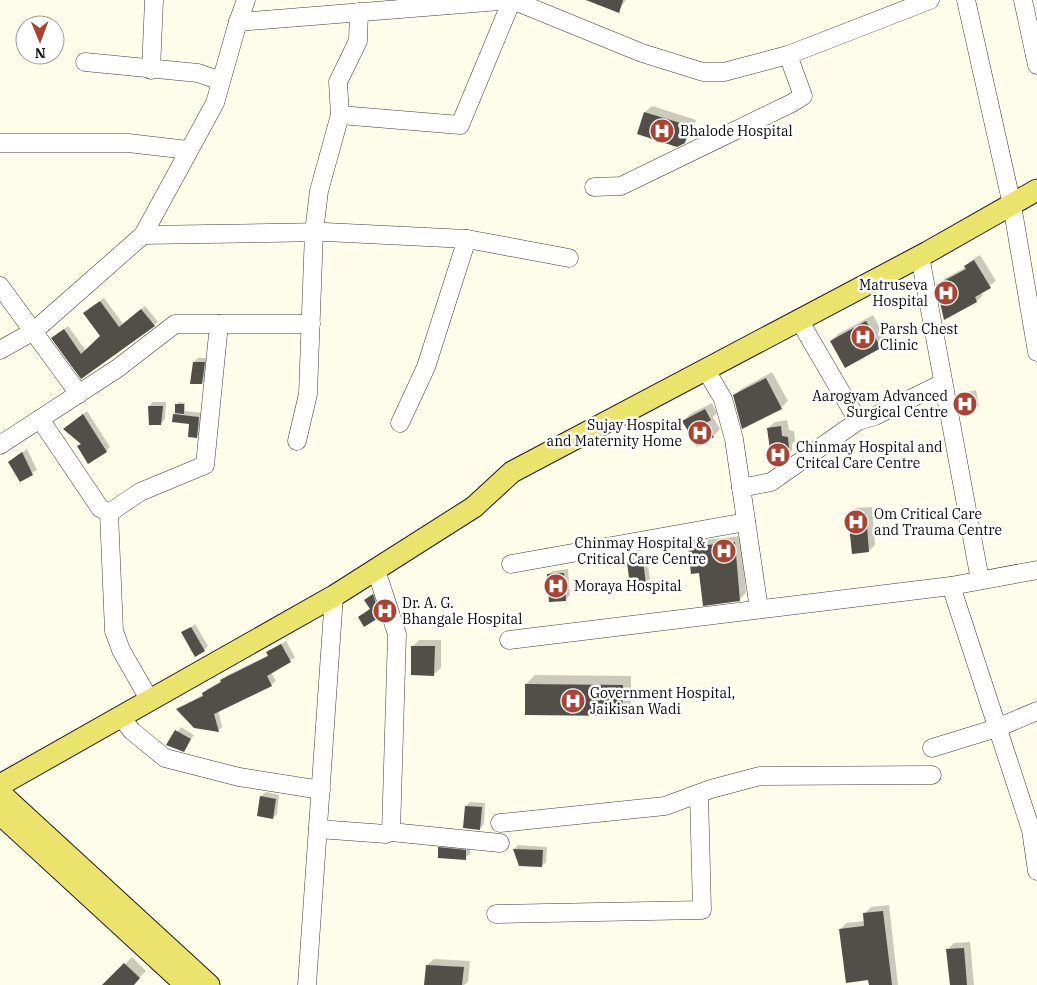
<svg xmlns="http://www.w3.org/2000/svg" width="1037" height="985" viewBox="0 0 1037 985" font-family="'IBM Plex Serif',serif">
	<style>
		.shadow { fill: #0003 }
		.building { fill: #524e48 }
		.lines { fill: none; stroke-linecap: round; stroke-linejoin: round }
		.minor-casing { stroke: #3d3d3d; stroke-width: 19 }
		.major-casing { stroke: #1b1b1b; stroke-width: 23 }
		.minor { stroke: #fff; stroke-width: 18 }
		.major { stroke: #eae36c; stroke-width: 21 }
		.labels { text-anchor: middle; dominant-baseline: central; stroke-width: 5; stroke-linejoin: round; paint-order: stroke }
		.poi-label { font-size: 14px; fill: #0a0a0a; stroke: #fff; text-anchor: start }
	</style>
	<rect width="100%" height="100%" fill="#fdfdea"/>
	<!-- shadow -->
	<g class="shadow">
		<polygon points="585,0 626,0 618,11"/>
		<polygon points="652,106 696,120 691,135 684,142 645,112"/>
		<polygon points="980,255 996,281 981,292 983,295 977,301 938,285 944,279 966,267 972,260"/>
		<polygon points="104,298 123,324 145,306 158,322 82,377 57,335 68,326 86,351 101,336 89,310"/>
		<polygon points="873,315 887,341 880,347 845,366 831,341 838,334"/>
		<polygon points="198,358 208,358 206,379 202,383 194,362"/>
		<polygon points="772,372 788,401 781,408 734,395 741,389"/>
		<polygon points="976,390 979,406 975,410 958,397 962,393"/>
		<polygon points="153,402 166,402 165,419 161,424 149,406"/>
		<polygon points="178,402 185,403 185,411 203,413 201,433 196,437 190,423 174,415"/>
		<polygon points="712,403 717,413 713,417 720,429 713,436 684,421 690,414"/>
		<polygon points="87,411 110,447 106,451 82,443 69,425"/>
		<polygon points="787,420 789,430 794,431 795,441 792,444 792,450 786,457 768,428 775,422"/>
		<polygon points="27,449 37,470 20,480 14,458"/>
		<polygon points="872,507 875,545 869,551 850,515 856,508"/>
		<polygon points="741,536 746,593 739,600 700,572 689,548 696,541"/>
		<polygon points="647,557 650,579 645,583 629,562 633,558"/>
		<polygon points="568,569 570,595 566,599 551,601 548,575 553,571"/>
		<polygon points="377,591 384,612 380,616 359,617 371,608 366,600"/>
		<polygon points="195,624 208,646 204,650 183,633"/>
		<polygon points="419,640 441,640 441,668 434,674 412,647"/>
		<polygon points="286,641 295,657 271,672 276,681 271,685 218,710 222,727 218,731 178,709 204,694 207,689 222,681 226,676 269,655 268,653 272,649"/>
		<polygon points="535,675 631,676 631,706 622,715 526,684"/>
		<polygon points="181,727 194,735 183,750 168,745"/>
		<polygon points="266,792 279,795 277,814 273,818 261,796"/>
		<polygon points="470,802 485,803 484,824 480,828 466,806"/>
		<polygon points="444,844 470,847 470,854 465,858 440,848"/>
		<polygon points="518,845 547,847 546,862 542,866 520,865 514,849"/>
		<polygon points="889,905 898,985 870,985 870,978 840,930 846,923 865,921 864,914 871,907"/>
		<polygon points="970,942 974,985 951,985 947,950 954,943"/>
		<polygon points="132,957 146,971 132,985 105,985"/>
		<polygon points="434,959 470,961 468,982 464,985 425,985 427,965"/>
	</g>
	<!-- building -->
	<g class="building">
		<polygon points="586,0 623,0 619,13"/>
		<polygon points="644,112 690,126 685,143 677,147 637,134"/>
		<polygon points="974,260 991,288 975,297 977,302 944,320 936,285 966,269 964,266"/>
		<polygon points="100,301 119,327 141,309 155,326 81,379 51,338 64,329 81,354 100,336 83,313"/>
		<polygon points="866,321 881,348 845,368 830,341"/>
		<polygon points="193,362 205,362 202,384 190,384"/>
		<polygon points="766,378 782,409 742,429 733,395"/>
		<polygon points="972,394 975,412 960,414 957,396"/>
		<polygon points="175,404 184,404 184,414 175,413"/>
		<polygon points="148,406 163,406 161,425 149,425"/>
		<polygon points="705,409 711,420 706,423 714,437 697,446 682,421"/>
		<polygon points="83,414 107,452 88,464 77,446 81,444 63,429"/>
		<polygon points="173,414 199,417 197,438 188,437 189,424 172,422"/>
		<polygon points="781,426 782,436 788,437 789,449 785,449 786,458 778,464 772,465 767,428"/>
		<polygon points="22,452 33,475 20,482 8,462"/>
		<polygon points="866,513 869,552 852,554 848,515"/>
		<polygon points="735,542 740,601 703,606 699,573 691,574 688,547"/>
		<polygon points="643,560 646,585 630,586 627,562"/>
		<polygon points="564,573 566,601 549,602 547,574"/>
		<polygon points="373,594 380,617 364,627 358,617 370,609 364,600"/>
		<polygon points="191,627 205,651 195,657 181,632"/>
		<polygon points="281,644 291,662 267,676 272,686 214,714 219,732 194,728 176,709 203,696 202,693 221,682 220,680 268,656 266,652"/>
		<polygon points="411,646 435,646 434,676 411,675"/>
		<polygon points="525,684 623,685 622,716 525,715"/>
		<polygon points="175,730 191,739 184,752 166,745"/>
		<polygon points="260,796 276,799 273,819 257,816"/>
		<polygon points="465,806 482,807 480,830 463,828"/>
		<polygon points="438,847 466,850 466,860 438,858"/>
		<polygon points="513,849 543,850 542,867 519,866"/>
		<polygon points="883,911 892,985 869,985 868,980 846,983 839,929 864,926 863,913"/>
		<polygon points="964,948 967,985 950,985 946,949"/>
		<polygon points="124,963 140,978 134,985 102,985"/>
		<polygon points="426,965 464,967 462,985 424,985"/>
	</g>
	<g class="lines">
		<defs>
			<g id="minor">
				<polyline points="966,0 1012,205 1037,352"/>
				<polyline points="1023,0 1037,65"/>
				<polyline points="238,22 512,0 642,53 703,72 724,72 788,55 930,0"/>
				<polyline points="85,62 198,73 221,81"/>
				<polyline points="151,70 154,0"/>
				<polyline points="340,115 460,125 512,0"/>
				<polyline points="0,143 128,143 188,150"/>
				<polyline points="594,187 621,186 792,103 803,96 788,55"/>
				<polyline points="143,235 325,232 467,239 569,258"/>
				<polyline points="920,256 980,580"/>
				<polyline points="0,286 79,394"/>
				<polyline points="799,320 858,421"/>
				<polyline points="0,350 34,331 143,235 215,103 238,22 246,0"/>
				<polyline points="706,370 723,399 734,439 759,609"/>
				<polyline points="40,419 100,508 109,513 114,631 121,650 149,699"/>
				<polyline points="400,423 426,367 467,239"/>
				<polyline points="297,441 308,394 314,232 319,191 340,115 338,82 358,41 359,12"/>
				<polyline points="0,445 118,368 175,324 311,324"/>
				<polyline points="741,488 771,482 858,421 875,416 943,383"/>
				<polyline points="109,513 140,492 205,465 219,324"/>
				<polyline points="511,564 746,522"/>
				<polyline points="376,570 397,634 391,832"/>
				<polyline points="951,586 1031,830 1037,871"/>
				<polyline points="509,640 951,586 1037,570"/>
				<polyline points="120,716 132,731 165,758 239,777 321,790"/>
				<polyline points="932,748 997,728 1037,711"/>
				<polyline points="500,823 665,806 711,789 760,776 932,775"/>
				<polyline points="318,829 386,834 391,832 500,843"/>
				<polyline points="496,914 702,910 699,794"/>
				<polyline points="307,985 334,596"/>
			</g>
			<g id="major">
				<polyline points="0,785 334,596 474,507 512,472 928,252 1037,190"/>
				<polyline points="0,793 209,985"/>
				<polyline points="0,814 186,985"/>
			</g>
		</defs>
		<!-- minor casing -->
		<use href="#minor" class="minor-casing"/>
		<!-- major casing -->
		<use href="#major" class="major-casing"/>
		<!-- minor -->
		<use href="#minor" class="minor"/>
		<!-- major -->
		<use href="#major" class="major"/>
	</g>
	<!-- icons -->
	<defs>
		<symbol id="hospital-disc" viewBox="-11 -11 22 22"><circle r="9.5" fill="#ab4232" stroke="#fff"/><path d="M-5-5h3v3.5h4V-5h3V5h-3V1.5h-4V5h-3Z" fill="#fff"/></symbol>
	</defs>
	<g fill-rule="evenodd">
		<use href="#hospital-disc" x="648" y="117" width="28" height="28"/>
		<use href="#hospital-disc" x="932" y="279" width="28" height="28"/>
		<use href="#hospital-disc" x="849" y="323" width="28" height="28"/>
		<use href="#hospital-disc" x="951" y="390" width="28" height="28"/>
		<use href="#hospital-disc" x="686" y="419" width="28" height="28"/>
		<use href="#hospital-disc" x="764" y="441" width="28" height="28"/>
		<use href="#hospital-disc" x="842" y="508" width="28" height="28"/>
		<use href="#hospital-disc" x="710" y="537" width="28" height="28"/>
		<use href="#hospital-disc" x="542" y="572" width="28" height="28"/>
		<use href="#hospital-disc" x="371" y="597" width="28" height="28"/>
		<use href="#hospital-disc" x="559" y="687" width="28" height="28"/>
	</g>
	<g class="labels">
		<!-- poi labels -->
		<g class="poi-label">
			<text x="680" y="131">Bhalode Hospital</text>
			<text x="928" y="285" text-anchor="end">Matruseva<tspan x="928" dy="16">Hospital</tspan></text>
			<text x="880" y="329">Parsh Chest<tspan x="880" dy="16">Clinic</tspan></text>
			<text x="948" y="396" text-anchor="end">Aarogyam Advanced<tspan x="948" dy="16">Surgical Centre</tspan></text>
			<text x="682" y="425" text-anchor="end">Sujay Hospital<tspan x="682" dy="16">and Maternity Home</tspan></text>
			<text x="796" y="447">Chinmay Hospital and<tspan x="796" dy="16">Critcal Care Centre</tspan></text>
			<text x="874" y="514">Om Critical Care<tspan x="874" dy="16">and Trauma Centre</tspan></text>
			<text x="706" y="543" text-anchor="end">Chinmay Hospital &amp;<tspan x="706" dy="16">Critical Care Centre</tspan></text>
			<text x="574" y="586">Moraya Hospital</text>
			<text x="402" y="603">Dr. A. G.<tspan x="402" dy="16">Bhangale Hospital</tspan></text>
			<text x="590" y="693">Government Hospital,<tspan x="590" dy="16">Jaikisan Wadi</tspan></text>
		</g>
	</g>
	<!-- north arrow -->
	<g transform="translate(40 40) rotate(179)"><circle r="24" fill="#ffffff" stroke="#9d9d9d"/>
	<path d="M0-4L9 19L0 12L-9 19Z" fill="#ab4232"/>
	<text y="-8" font-size="14" font-weight="bold" text-anchor="middle" fill="#0a0a0a">N</text>
	</g>
</svg>
